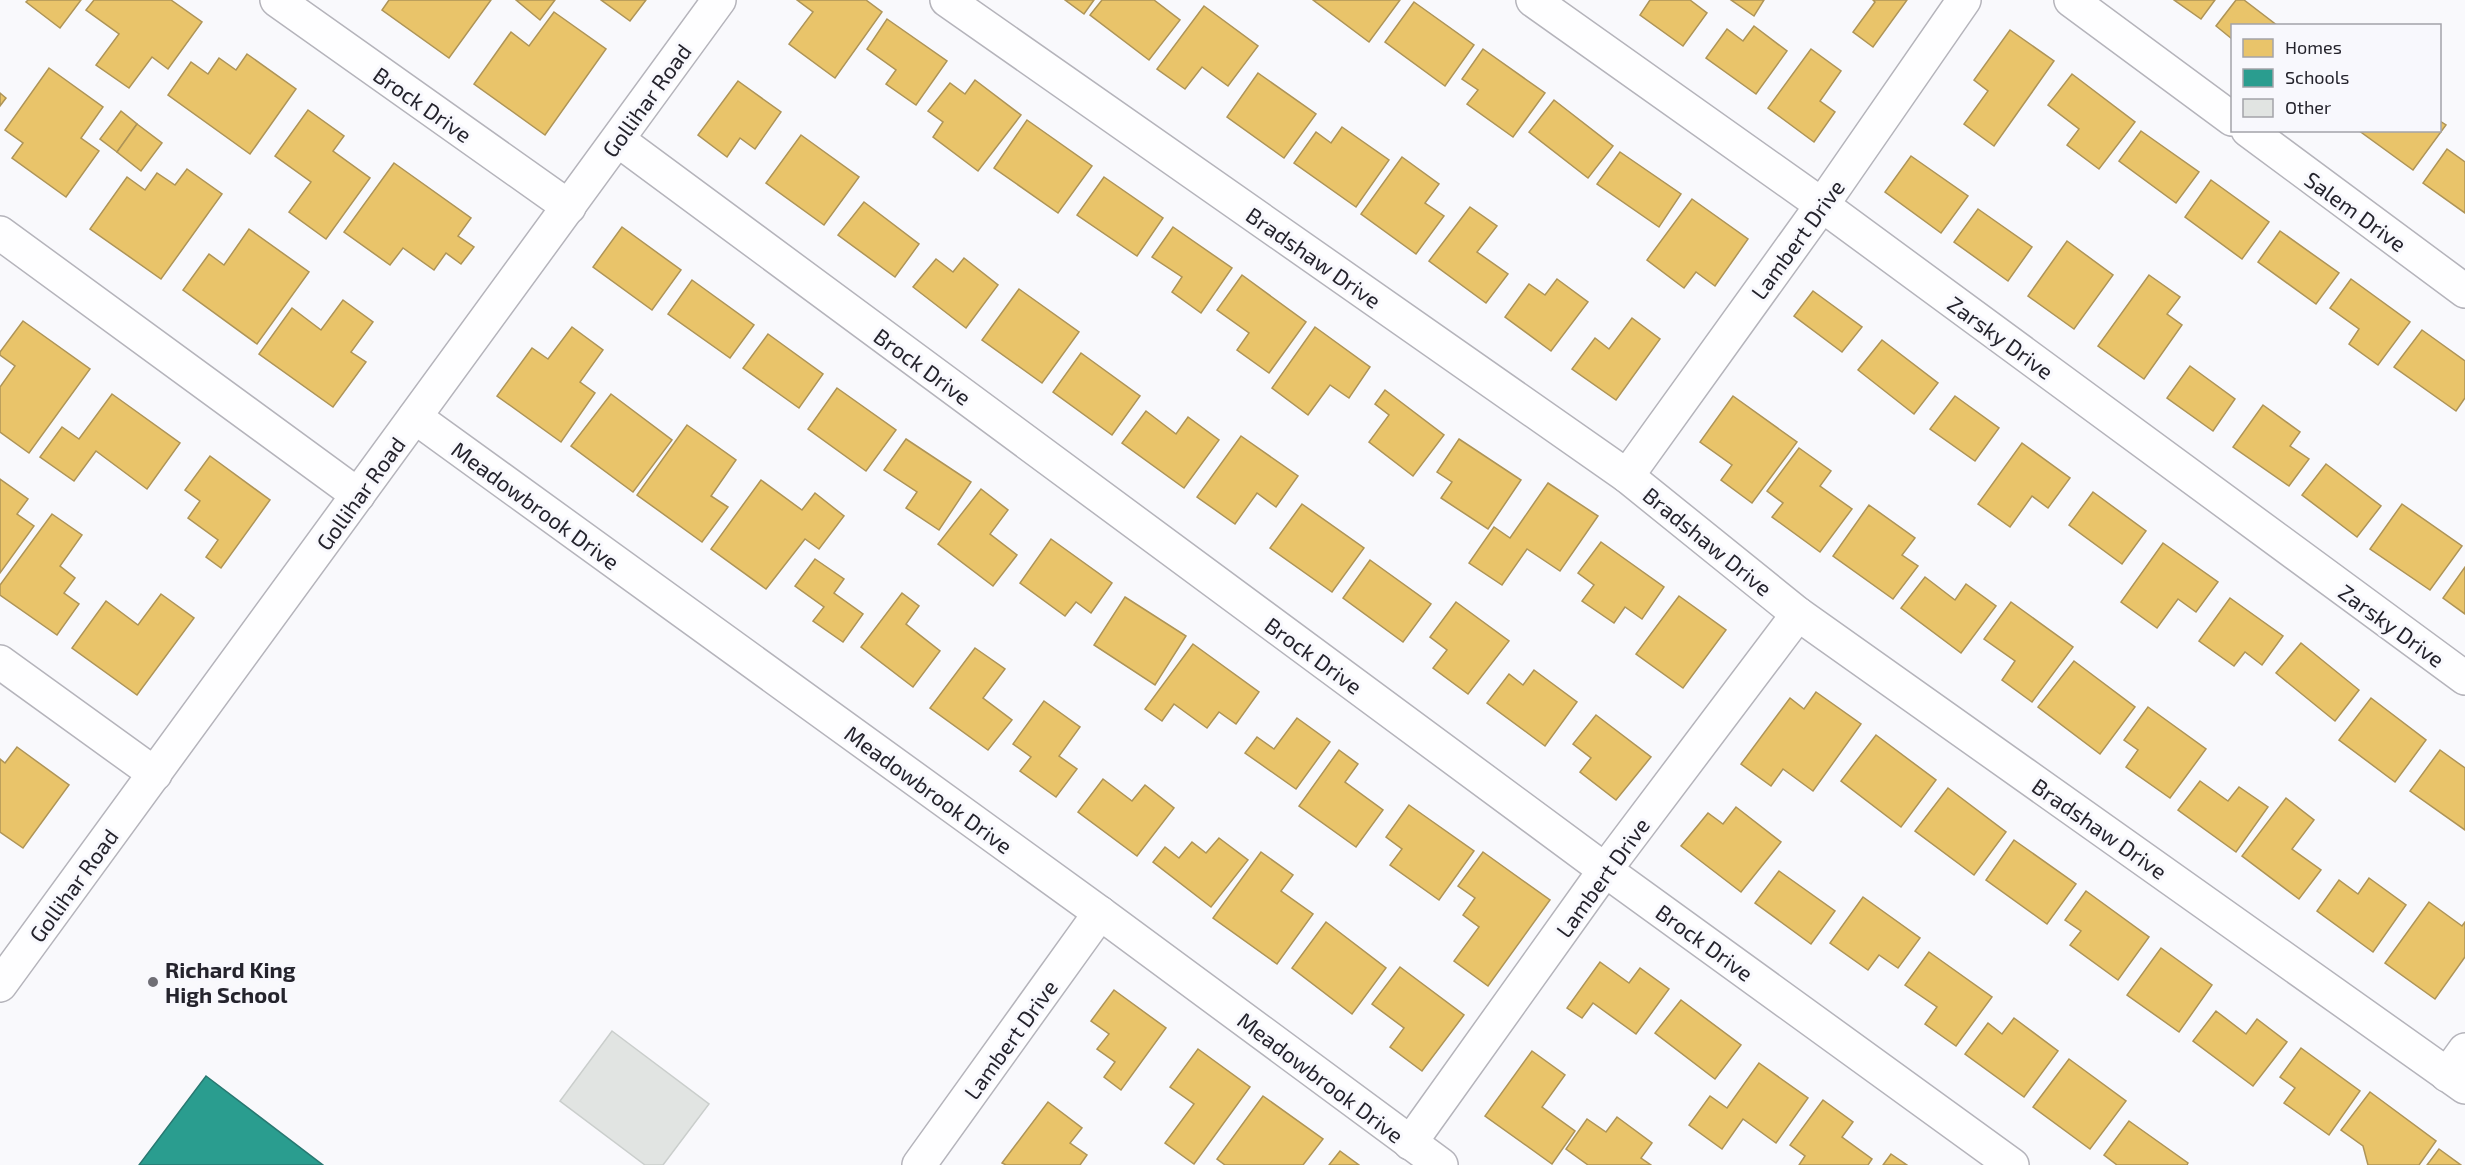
<svg xmlns="http://www.w3.org/2000/svg" width="2465" height="1165" viewBox="0 0 2465 1165" font-family="'Exo 2',sans-serif">
	<style>
		.homes { fill: #e9c46a; stroke: #ae9457; stroke-width: 1.5 }
		.schools { fill: #2a9d8f; stroke: #287871; stroke-width: 1.5 }
		.building { fill: #e1e4e2; stroke: #cacecc; stroke-width: 1.5 }
		.lines { fill: none; stroke-linecap: round; stroke-linejoin: round }
		.minor-casing { stroke: #b5b4bb; stroke-width: 36 }
		.minor { stroke: #fefeff; stroke-width: 33 }
		.poi-dot { fill: #6f6e75; stroke: #f8f8fd; stroke-width: 2 }
		.labels { text-anchor: middle; dominant-baseline: central; stroke-width: 6; stroke-linejoin: round; paint-order: stroke }
		.street-label { font-size: 22px; fill: #24232c; stroke: #f8f8fd }
		.poi-label { font-size: 22px; font-weight: bold; fill: #24232c; stroke: #f8f8fd; text-anchor: start }
	</style>
	<rect width="100%" height="100%" fill="#f9f9fc"/>
	<!-- homes -->
	<g class="homes">
		<polygon points="28,0 81,0 60,28 26,2"/>
		<polygon points="94,0 171,0 202,22 168,69 152,57 129,88 96,65 119,34 86,10"/>
		<polygon points="389,0 491,0 449,58 382,10"/>
		<polygon points="516,0 555,0 540,20"/>
		<polygon points="601,0 646,0 630,21"/>
		<polygon points="797,0 866,0 882,12 835,78 789,44 813,12"/>
		<polygon points="1065,0 1094,0 1084,14"/>
		<polygon points="1102,0 1154,0 1180,20 1149,60 1090,15"/>
		<polygon points="1313,0 1400,0 1369,42"/>
		<polygon points="1650,0 1690,0 1707,13 1683,46 1640,15"/>
		<polygon points="1731,0 1764,0 1754,16"/>
		<polygon points="1873,0 1907,0 1873,47 1853,32 1875,2"/>
		<polygon points="2174,0 2215,0 2201,19"/>
		<polygon points="2236,0 2244,0 2278,26 2232,26 2232,39 2216,26"/>
		<polygon points="1414,2 1474,45 1445,86 1385,42"/>
		<polygon points="1204,6 1258,46 1228,86 1202,67 1185,89 1157,69"/>
		<polygon points="554,12 606,49 545,135 474,84 511,32 529,46"/>
		<polygon points="887,19 947,61 916,105 886,84 896,70 867,49"/>
		<polygon points="1754,26 1787,51 1756,94 1706,58 1727,29 1743,41"/>
		<polygon points="2010,30 2054,61 1994,146 1964,124 1988,91 1974,80"/>
		<polygon points="1483,49 1545,93 1513,137 1467,104 1478,90 1462,79"/>
		<polygon points="1811,49 1841,71 1820,101 1835,112 1814,142 1768,108"/>
		<polygon points="247,54 296,89 250,154 168,95 191,62 208,74 219,58 236,70"/>
		<polygon points="49,68 103,107 81,138 99,151 66,197 12,158 23,143 5,130"/>
		<polygon points="1258,73 1316,114 1284,158 1227,117"/>
		<polygon points="2072,74 2135,122 2099,169 2067,145 2079,129 2048,105"/>
		<polygon points="975,80 1021,115 978,171 933,137 943,122 928,111 950,83 965,94"/>
		<polygon points="738,81 781,112 755,149 740,138 727,157 698,135"/>
		<polygon points="0,93 6,98 0,106"/>
		<polygon points="1554,100 1613,146 1588,178 1529,132"/>
		<polygon points="308,110 344,136 333,151 370,178 326,239 289,212 311,182 275,156"/>
		<polygon points="121,111 137,124 117,152 100,139"/>
		<polygon points="1027,120 1092,166 1058,213 994,168"/>
		<polygon points="2440,121 2446,125 2413,170 2358,130 2440,130"/>
		<polygon points="137,124 162,143 141,171 117,152"/>
		<polygon points="1342,127 1389,160 1356,207 1294,163 1316,132 1331,143"/>
		<polygon points="2141,131 2199,172 2176,203 2119,161"/>
		<polygon points="801,135 859,177 824,225 766,183"/>
		<polygon points="2447,149 2465,162 2465,213 2423,183"/>
		<polygon points="1620,152 1681,194 1659,227 1597,184"/>
		<polygon points="1911,156 1968,196 1941,233 1885,192"/>
		<polygon points="1402,157 1439,184 1425,203 1444,216 1416,254 1361,214"/>
		<polygon points="394,163 471,218 458,236 474,247 461,264 446,253 434,270 403,248 390,265 344,232"/>
		<polygon points="187,169 222,194 161,279 90,229 127,177 145,190 157,173 175,185"/>
		<polygon points="1104,177 1163,218 1137,256 1077,215"/>
		<polygon points="2211,180 2269,222 2242,259 2185,217"/>
		<polygon points="1692,199 1748,239 1715,286 1696,272 1684,288 1647,260"/>
		<polygon points="864,202 919,244 895,277 838,235"/>
		<polygon points="1470,207 1497,226 1477,252 1508,274 1486,303 1429,261"/>
		<polygon points="1978,209 2032,247 2008,281 1954,242"/>
		<polygon points="622,227 681,270 652,310 593,267"/>
		<polygon points="1173,227 1232,268 1201,313 1172,292 1182,277 1152,257"/>
		<polygon points="249,229 309,272 257,344 183,290 209,254 224,265"/>
		<polygon points="2280,231 2339,273 2316,304 2258,262"/>
		<polygon points="2067,241 2113,275 2074,329 2028,296"/>
		<polygon points="964,258 998,285 966,328 913,287 936,259 953,272"/>
		<polygon points="1242,275 1306,322 1269,373 1237,350 1249,333 1217,310"/>
		<polygon points="2149,275 2180,297 2167,314 2182,325 2144,379 2098,346"/>
		<polygon points="1557,279 1588,302 1551,351 1505,317 1529,284 1545,295"/>
		<polygon points="2351,279 2410,322 2378,365 2349,344 2359,329 2330,308"/>
		<polygon points="692,280 754,325 730,358 668,314"/>
		<polygon points="1019,289 1079,332 1042,383 982,340"/>
		<polygon points="1813,291 1862,327 1842,352 1794,316"/>
		<polygon points="343,300 373,322 351,352 366,362 333,407 259,354 292,308 321,330"/>
		<polygon points="1632,318 1660,339 1616,400 1572,369 1595,338 1609,349"/>
		<polygon points="23,321 90,369 29,453 0,432 0,387 15,366 0,355 0,352"/>
		<polygon points="572,327 603,350 580,382 595,393 561,442 497,396 532,348 548,359"/>
		<polygon points="1315,327 1370,367 1349,398 1330,385 1308,415 1272,388"/>
		<polygon points="2422,330 2465,361 2465,398 2456,411 2394,367"/>
		<polygon points="768,334 823,374 799,408 743,368"/>
		<polygon points="1882,340 1938,383 1914,414 1858,370"/>
		<polygon points="1081,353 1140,396 1112,435 1053,392"/>
		<polygon points="2190,366 2235,399 2213,431 2167,398"/>
		<polygon points="837,388 896,430 866,471 808,429"/>
		<polygon points="1385,390 1444,435 1413,476 1369,442 1389,415 1375,404"/>
		<polygon points="112,394 180,443 147,489 96,451 74,481 40,457 62,427 79,439"/>
		<polygon points="611,394 672,440 633,492 571,446"/>
		<polygon points="1733,396 1797,442 1752,503 1721,480 1732,465 1700,442"/>
		<polygon points="1955,396 1999,428 1975,461 1930,429"/>
		<polygon points="2263,405 2300,432 2290,446 2309,459 2289,486 2233,447"/>
		<polygon points="1146,411 1176,434 1188,417 1219,440 1184,488 1122,443"/>
		<polygon points="687,425 736,460 711,496 728,507 702,542 637,495"/>
		<polygon points="1241,436 1298,476 1276,507 1257,493 1235,524 1197,497"/>
		<polygon points="906,439 971,482 939,530 906,508 917,492 884,470"/>
		<polygon points="1459,439 1521,480 1488,529 1441,498 1452,482 1437,472"/>
		<polygon points="2022,443 2070,478 2048,508 2032,496 2010,527 1978,504"/>
		<polygon points="1799,448 1831,471 1820,486 1852,509 1820,552 1772,517 1783,503 1767,491"/>
		<polygon points="210,456 270,500 221,568 206,557 218,540 188,518 200,501 185,490"/>
		<polygon points="2326,464 2381,506 2357,537 2302,495"/>
		<polygon points="0,479 28,499 17,514 34,526 0,573"/>
		<polygon points="761,480 802,510 815,493 844,516 819,549 805,539 766,589 711,549"/>
		<polygon points="1548,483 1598,516 1560,571 1527,549 1502,585 1469,563 1494,527 1510,538"/>
		<polygon points="981,489 1008,510 990,534 1017,555 993,586 938,544"/>
		<polygon points="2093,492 2146,531 2122,564 2069,525"/>
		<polygon points="1302,504 1364,548 1332,592 1270,548"/>
		<polygon points="2402,504 2462,546 2430,590 2370,549"/>
		<polygon points="1869,505 1915,538 1902,555 1918,566 1893,599 1833,556"/>
		<polygon points="52,514 82,535 60,566 75,578 64,593 79,604 57,635 0,595 0,585"/>
		<polygon points="1051,539 1112,583 1091,613 1076,602 1065,616 1020,583"/>
		<polygon points="1601,542 1664,587 1642,619 1625,607 1614,623 1582,601 1594,585 1578,573"/>
		<polygon points="2163,543 2218,582 2196,612 2178,599 2157,628 2121,602"/>
		<polygon points="815,559 844,579 834,593 863,614 843,642 813,621 824,607 795,586"/>
		<polygon points="1370,560 1431,604 1403,642 1343,598"/>
		<polygon points="2465,567 2465,614 2443,598"/>
		<polygon points="1925,577 1955,600 1966,584 1996,606 1961,653 1901,608"/>
		<polygon points="902,593 919,606 906,624 940,651 913,687 861,647"/>
		<polygon points="161,594 194,618 137,695 72,648 106,601 138,625"/>
		<polygon points="1679,596 1726,630 1683,688 1636,654"/>
		<polygon points="1125,597 1186,636 1155,685 1094,645"/>
		<polygon points="2230,598 2283,636 2262,665 2245,652 2234,666 2199,641"/>
		<polygon points="1456,602 1509,641 1468,694 1433,668 1447,650 1430,637"/>
		<polygon points="2011,602 2073,647 2032,702 2002,680 2015,661 1984,639"/>
		<polygon points="2301,643 2359,690 2335,721 2276,673"/>
		<polygon points="1193,644 1259,692 1236,724 1219,712 1207,728 1174,704 1162,721 1145,709"/>
		<polygon points="975,648 1005,669 983,698 1012,720 988,750 930,708"/>
		<polygon points="2074,661 2135,707 2100,754 2038,707"/>
		<polygon points="1534,670 1577,702 1545,746 1487,703 1509,674 1523,685"/>
		<polygon points="1816,692 1861,724 1813,791 1783,769 1771,786 1741,764 1790,698 1804,709"/>
		<polygon points="2371,698 2426,740 2395,782 2339,740"/>
		<polygon points="1044,701 1080,727 1059,756 1077,769 1056,797 1020,771 1031,757 1013,744"/>
		<polygon points="2148,707 2206,749 2170,798 2126,767 2138,750 2124,740"/>
		<polygon points="1596,715 1651,757 1616,800 1580,772 1591,758 1573,744"/>
		<polygon points="1297,718 1330,742 1296,789 1245,753 1257,737 1274,749"/>
		<polygon points="1876,735 1936,780 1901,827 1841,781"/>
		<polygon points="17,747 69,785 23,848 0,832 0,759 5,763"/>
		<polygon points="1339,750 1358,764 1345,782 1383,810 1356,847 1299,806"/>
		<polygon points="2440,750 2465,768 2465,830 2410,791"/>
		<polygon points="1103,779 1132,801 1145,785 1174,808 1137,856 1078,812"/>
		<polygon points="2200,781 2228,801 2239,787 2268,807 2236,852 2178,810"/>
		<polygon points="1948,788 2006,832 1974,875 1915,831"/>
		<polygon points="2286,798 2314,820 2292,849 2321,870 2299,899 2242,856"/>
		<polygon points="1409,805 1474,851 1439,900 1390,865 1402,849 1386,837"/>
		<polygon points="1736,807 1781,842 1741,892 1681,846 1708,813 1723,824"/>
		<polygon points="1219,838 1248,860 1211,907 1153,862 1165,847 1179,858 1192,842 1206,853"/>
		<polygon points="2014,840 2076,884 2047,924 1986,880"/>
		<polygon points="1261,852 1293,875 1281,891 1313,914 1277,964 1213,918"/>
		<polygon points="1483,852 1550,900 1488,986 1454,961 1479,927 1463,915 1475,898 1458,886"/>
		<polygon points="1779,871 1835,911 1811,944 1755,903"/>
		<polygon points="2369,878 2406,905 2373,952 2317,911 2339,880 2358,894"/>
		<polygon points="2086,891 2149,937 2118,980 2070,945 2081,931 2065,920"/>
		<polygon points="1863,897 1920,938 1898,968 1879,955 1868,970 1830,943"/>
		<polygon points="2429,902 2462,926 2465,922 2465,957 2435,999 2385,963"/>
		<polygon points="1326,922 1386,968 1352,1014 1292,968"/>
		<polygon points="2161,948 2212,985 2179,1032 2127,995"/>
		<polygon points="1929,952 1992,997 1956,1046 1925,1024 1937,1007 1905,985"/>
		<polygon points="1600,962 1629,983 1640,968 1669,989 1636,1034 1593,1003 1582,1018 1567,1008"/>
		<polygon points="1400,967 1464,1015 1422,1071 1390,1047 1404,1028 1372,1004"/>
		<polygon points="1114,990 1166,1028 1121,1090 1104,1077 1115,1062 1097,1049 1109,1034 1091,1021"/>
		<polygon points="1681,1000 1741,1045 1715,1079 1655,1033"/>
		<polygon points="2216,1011 2246,1034 2257,1019 2287,1042 2253,1086 2193,1041"/>
		<polygon points="2014,1018 2058,1051 2024,1097 1965,1054 1988,1023 2002,1034"/>
		<polygon points="2301,1048 2360,1091 2329,1135 2284,1103 2295,1088 2280,1077"/>
		<polygon points="1198,1049 1250,1087 1194,1164 1165,1143 1194,1104 1170,1087"/>
		<polygon points="1532,1051 1565,1075 1542,1107 1575,1131 1552,1164 1485,1116"/>
		<polygon points="2069,1059 2126,1101 2090,1149 2033,1107"/>
		<polygon points="1759,1063 1808,1098 1776,1143 1743,1119 1722,1149 1689,1125 1710,1096 1727,1108"/>
		<polygon points="2370,1092 2436,1141 2419,1165 2368,1165 2363,1146 2341,1130"/>
		<polygon points="1263,1096 1323,1139 1303,1165 1225,1165 1217,1159"/>
		<polygon points="1823,1100 1853,1122 1842,1137 1872,1159 1868,1165 1799,1165 1805,1156 1790,1145"/>
		<polygon points="1048,1102 1082,1128 1070,1143 1087,1155 1080,1165 1006,1165 1002,1163"/>
		<polygon points="1617,1117 1652,1143 1641,1158 1651,1165 1588,1165 1566,1149 1587,1119 1606,1132"/>
		<polygon points="2129,1121 2188,1163 2187,1165 2117,1165 2104,1155"/>
		<polygon points="2439,1149 2461,1165 2427,1165"/>
		<polygon points="1340,1151 1359,1165 1329,1165"/>
		<polygon points="1891,1154 1907,1165 1883,1165"/>
	</g>
	<!-- schools -->
	<polygon class="schools" points="206,1076 323,1165 139,1165"/>
	<!-- building -->
	<polygon class="building" points="612,1031 709,1104 663,1165 645,1165 560,1101"/>
	<g class="lines">
		<defs>
			<g id="minor">
				<polyline points="277,0 569,207"/>
				<polyline points="947,0 1627,476 1798,614 2465,1087"/>
				<polyline points="1533,0 1822,205 2465,678"/>
				<polyline points="2071,0 2232,119"/>
				<polyline points="2248,130 2465,291"/>
				<polyline points="618,140 1605,870 2012,1165"/>
				<polyline points="0,233 358,495"/>
				<polyline points="415,417 1100,913 1441,1165"/>
				<polyline points="1627,476 1822,205 1964,0"/>
				<polyline points="0,662 155,774"/>
				<polyline points="0,985 719,0"/>
				<polyline points="2447,1075 2465,1050"/>
				<polyline points="1410,1143 1605,870 1798,614"/>
				<polyline points="919,1165 1100,913"/>
			</g>
		</defs>
		<!-- minor casing -->
		<use href="#minor" class="minor-casing"/>
		<!-- minor -->
		<use href="#minor" class="minor"/>
	</g>
	<!-- markers -->
	<circle class="poi-dot" cx="153" cy="982" r="6"/>
	<g class="labels">
		<!-- street labels -->
		<g class="street-label">
			<text transform="translate(646 100) rotate(-54)">Gollihar Road</text>
			<text transform="translate(423 104) rotate(35)">Brock Drive</text>
			<text transform="translate(2356 211) rotate(36)">Salem Drive</text>
			<text transform="translate(1797 239) rotate(-54)">Lambert Drive</text>
			<text transform="translate(1314 257) rotate(35)">Bradshaw Drive</text>
			<text transform="translate(2001 337) rotate(36)">Zarsky Drive</text>
			<text transform="translate(923 366) rotate(36)">Brock Drive</text>
			<text transform="translate(360 493) rotate(-54)">Gollihar Road</text>
			<text transform="translate(536 505) rotate(36)">Meadowbrook Drive</text>
			<text transform="translate(1708 541) rotate(39)">Bradshaw Drive</text>
			<text transform="translate(2392 625) rotate(36)">Zarsky Drive</text>
			<text transform="translate(1314 655) rotate(36)">Brock Drive</text>
			<text transform="translate(929 789) rotate(36)">Meadowbrook Drive</text>
			<text transform="translate(2100 828) rotate(35)">Bradshaw Drive</text>
			<text transform="translate(1602 877) rotate(-54)">Lambert Drive</text>
			<text transform="translate(73 885) rotate(-54)">Gollihar Road</text>
			<text transform="translate(1705 942) rotate(36)">Brock Drive</text>
			<text transform="translate(1010 1039) rotate(-54)">Lambert Drive</text>
			<text transform="translate(1321 1077) rotate(37)">Meadowbrook Drive</text>
		</g>
		<!-- poi labels -->
		<g class="poi-label">
			<text x="165" y="969">Richard King<tspan x="165" dy="25">High School</tspan></text>
		</g>
	</g>
	<!-- legend -->
	<rect x="2231" y="24" width="210" height="108" fill="#f8f8fd" stroke="#a3a3a9" stroke-width="1.5"/>
	<rect x="2243" y="39" width="30" height="18" fill="#e9c46a" stroke="#a3a3a9" stroke-width="1.5"/>
	<text x="2285" y="54" font-size="18" fill="#24232c">Homes</text>
	<rect x="2243" y="69" width="30" height="18" fill="#2a9d8f" stroke="#a3a3a9" stroke-width="1.5"/>
	<text x="2285" y="84" font-size="18" fill="#24232c">Schools</text>
	<rect x="2243" y="99" width="30" height="18" fill="#e1e4e2" stroke="#a3a3a9" stroke-width="1.5"/>
	<text x="2285" y="114" font-size="18" fill="#24232c">Other</text>
</svg>
